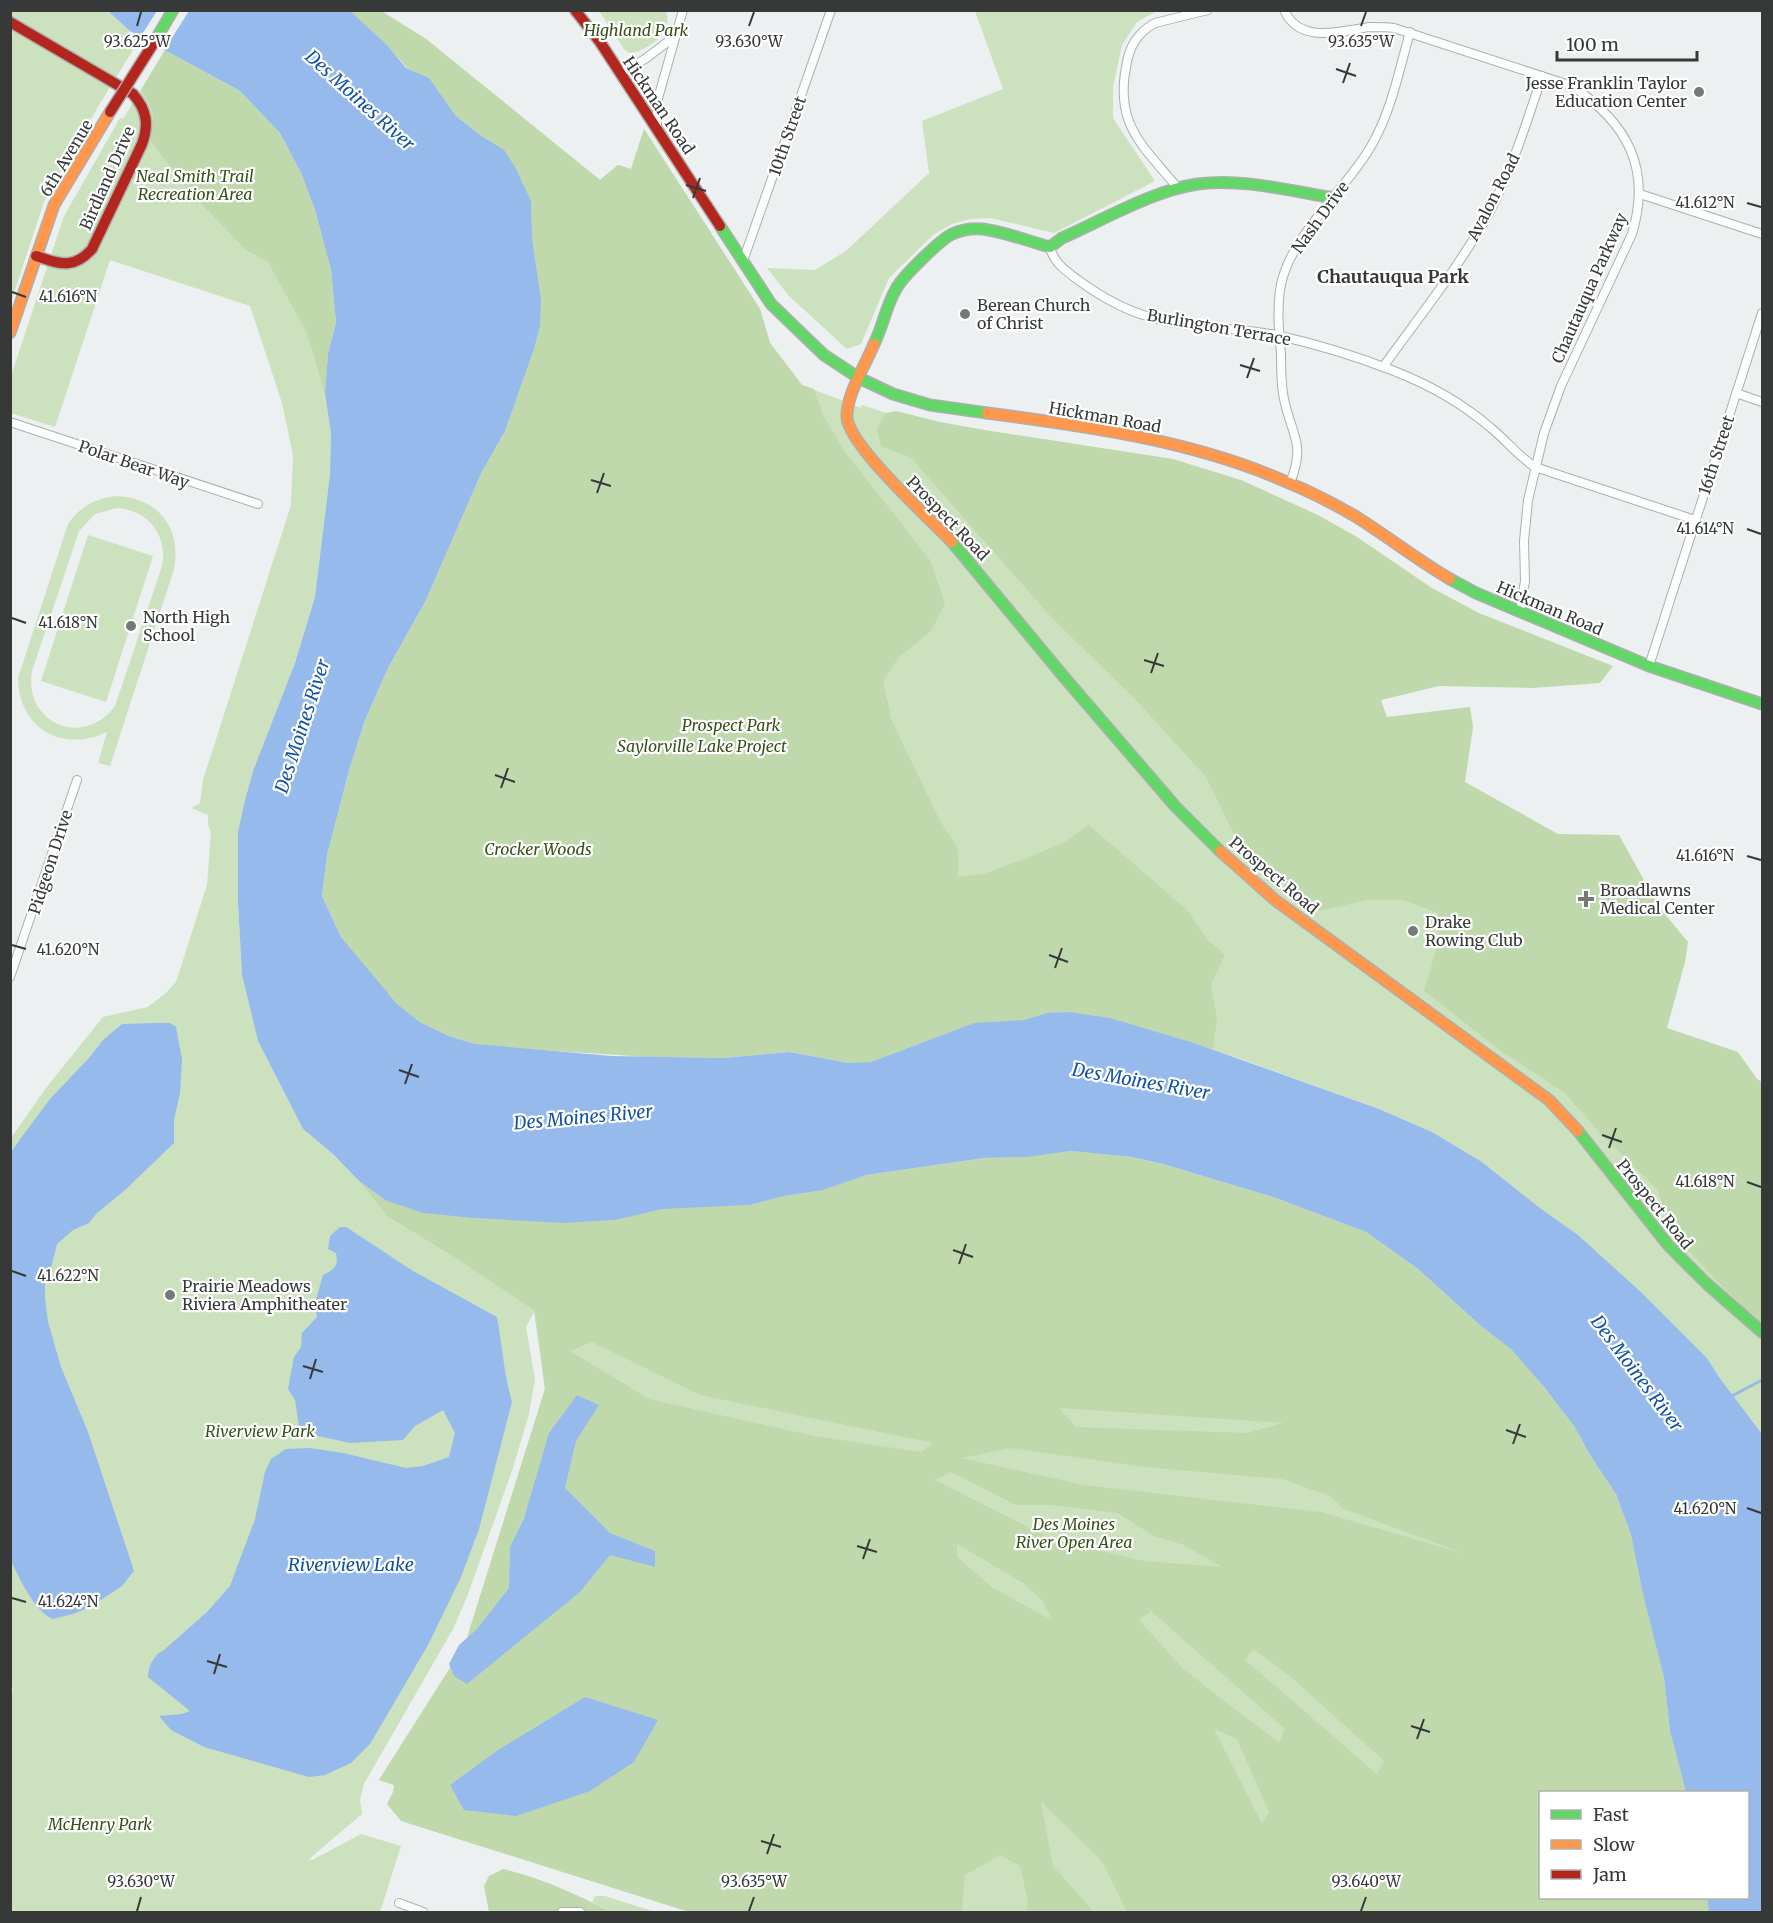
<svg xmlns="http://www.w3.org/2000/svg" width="1773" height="1923" viewBox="0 0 1773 1923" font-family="Merriweather,serif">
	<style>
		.green { fill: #cce1bd; fill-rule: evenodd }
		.forest { fill: #bfd9ac; fill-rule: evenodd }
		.water { fill: #96baec }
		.pier { fill: #ecf0f0 }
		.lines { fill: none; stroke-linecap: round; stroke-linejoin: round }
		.stream { stroke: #96baec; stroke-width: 3 }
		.street-casing { stroke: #adafaf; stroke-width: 10 }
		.fast-casing { stroke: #adafaf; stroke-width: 13 }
		.slow-casing { stroke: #adafaf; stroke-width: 13 }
		.jam-casing { stroke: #adafaf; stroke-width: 13 }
		.street { stroke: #fcfdfd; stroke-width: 8 }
		.fast { stroke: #63d668; stroke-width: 10 }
		.slow { stroke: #ff974d; stroke-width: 10 }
		.jam { stroke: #b3261e; stroke-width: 10 }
		.jam-bridge-casing { stroke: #adafaf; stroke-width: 13; stroke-linecap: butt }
		.jam-bridge { stroke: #b3261e; stroke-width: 10 }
		.ticks { fill: none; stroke: #373939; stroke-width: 2 }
		.poi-dot { fill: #767979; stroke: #fff; stroke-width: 2 }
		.labels { text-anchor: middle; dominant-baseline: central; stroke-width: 4.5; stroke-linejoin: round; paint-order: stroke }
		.park-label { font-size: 16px; font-style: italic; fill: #365119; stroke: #fff }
		.poi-label { font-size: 16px; fill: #373939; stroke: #fff; text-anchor: start }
		.street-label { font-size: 16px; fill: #373939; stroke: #fff }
		.water-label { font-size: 18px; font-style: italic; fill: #1151a4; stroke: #fff }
		.neighbourhood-label { font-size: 18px; font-weight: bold; fill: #373939; stroke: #fff }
		.ticks-label { font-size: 15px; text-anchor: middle; fill: #373939; stroke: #fff; stroke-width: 4.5; stroke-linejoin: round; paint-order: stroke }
	</style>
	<rect width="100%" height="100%" fill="#ecf0f0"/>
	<!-- green -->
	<g class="green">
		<polygon points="11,11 108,11 130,31 141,37 99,105 44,202 11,302"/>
		<polygon points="350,11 381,11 426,39 600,180 618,165 631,169 644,129 760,309 770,343 802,385 861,408 862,405 1037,462 1091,577 1260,849 1561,948 1762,1257 1762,1434 1719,1377 1707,1358 1641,1292 1578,1235 1540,1208 1482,1162 1432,1132 1379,1109 1241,1059 1174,1037 916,1044 871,1062 849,1063 425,602 467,504 515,167"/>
		<path d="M599,11H666C675,31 647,52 629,53L624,49Z"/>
		<polygon points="975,11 1157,11 1137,22 1122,45 1113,87 1113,118 1155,181 1054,233 990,218 970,219 952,224 933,235 889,278 861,344 847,349 789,296 767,268 815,270 846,251 929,173 922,121 1003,89"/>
		<polygon points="165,50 301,173 331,433 330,474 315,597 295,663 253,771 245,800 238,832 238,903 242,975 258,1041 303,1129 333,1154 359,1181 386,1215 866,1175 1071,1151 1132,1157 1631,1535 1664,1678 1670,1731 1686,1792 1540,1792 1540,1898 1707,1898 1709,1912 733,1912 418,1793 379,1780 465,1644 545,1389 534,1312 526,1327 535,1379 529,1414 512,1471 467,1597 453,1629 364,1784 360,1799 362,1814 309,1859 312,1860 361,1834 401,1846 380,1912 11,1912 10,1711 13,1689 10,1682 11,1138 46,1088 103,1017 148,1007 166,993 176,982 207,885 211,832 208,825 208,815 192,808 200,803 203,780 291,505 293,455 282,403 250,306 110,260 55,427 11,413 11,376 64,216 120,118 123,119"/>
		<path d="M117,496C158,498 182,528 174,569L110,766L98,763L107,732C62,753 19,729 18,678L68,524C80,507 95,498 117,496ZM117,508C148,510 168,535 162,566L115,706C84,749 23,723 32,671L79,531L95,514Z"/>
		<polygon points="88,535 153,556 106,702 41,681"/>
		<polygon points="595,1896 605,1896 656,1912 611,1912 592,1902"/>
	</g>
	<!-- forest -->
	<g class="forest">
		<polygon points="350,11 381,11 426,39 600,180 618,165 631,169 644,129 760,309 770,343 802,385 814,389 823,415 845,452 930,560 945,603 931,631 898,658 883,682 892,721 940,821 957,847 959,866 957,877 983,874 1027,858 1065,842 1089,825 1187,910 1208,940 1225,955 1211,985 1217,1018 1213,1049 1110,1018 1069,1012 1048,1013 1024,1020 974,1023 871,1062 849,1063 789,1052 723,1058 649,1057 507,1048 475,1044 449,1036 420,1022 396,1003 370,974 341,937 322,896 327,855 350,767 365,720 388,668 425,602 482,471 505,431 534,349 540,326 532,238 531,201 504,150 480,135 456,116 429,78 407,68 387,45"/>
		<path d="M165,50L240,91L280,133L301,173L315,210L331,270L336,323L328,353L325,393L307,333L268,262L246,250L186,188L151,141C153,112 157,116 141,90Z"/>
		<polygon points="896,411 940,422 991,431 1173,459 1241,480 1318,515 1357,537 1432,588 1479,613 1613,666 1600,683 1532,688 1439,686 1381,700 1387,717 1470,707 1473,727 1465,782 1558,834 1619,835 1659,907 1688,942 1685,962 1667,1028 1738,1052 1757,1079 1762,1082 1762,1326 1712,1276 1672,1232 1657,1189 1601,1134 1565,1093 1501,1051 1424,991 1439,940 1438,913 1403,900 1367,900 1319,911 1244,855 1206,777 1138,702 1052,618 911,458 881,446 877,429 886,413"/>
		<path d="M1071,1151L1132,1157L1163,1164L1276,1198L1366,1232L1418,1269L1481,1326L1511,1348L1544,1387L1574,1426L1590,1455L1616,1494L1631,1535L1643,1594L1664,1678L1670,1731L1686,1792H1540V1898H1707L1709,1912H1127L1102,1861L1041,1802L1053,1866L1094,1912H1026L1028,1901L1020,1866L1000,1855L965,1875L962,1912H689L401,1821L387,1804L393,1792L394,1785L379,1780L450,1668L454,1677L580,1592L610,1555L655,1567V1551L610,1533L565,1488L576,1441L599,1405L577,1395L510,1547L509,1588L477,1629L467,1638L545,1389L535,1311L448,1253L387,1216L359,1181L385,1200L474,1218L562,1223L615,1220L663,1209L750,1205L784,1196L823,1190L866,1175L984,1158L1027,1157ZM592,1342L700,1395L933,1443L921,1452L815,1436L649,1399L570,1351ZM1059,1408L1284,1423L1247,1433L1076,1427ZM1010,1448L1144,1467L1282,1479L1330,1496L1344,1509L1462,1553L1321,1512L1084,1485L962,1458ZM951,1472L1016,1505H1052L1117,1513L1154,1536L1184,1545L1222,1567L1144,1561L1052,1539L935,1480ZM957,1544L1023,1583L1042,1600L1052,1620L993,1588L957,1557ZM1151,1611L1285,1729L1279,1743L1183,1669L1139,1620ZM1253,1649L1291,1677L1384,1761L1377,1774L1245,1660ZM1214,1729L1237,1739L1269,1812L1262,1824Z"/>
		<path d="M503,1869C542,1878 576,1894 611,1912H489L484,1886L489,1876Z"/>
	</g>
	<!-- water -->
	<g class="water">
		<polygon points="108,11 350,11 387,45 406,68 429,78 456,116 480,135 504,150 515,167 531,201 532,238 541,300 540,326 534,349 505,431 482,471 425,602 388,668 365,720 350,767 327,855 322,896 341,937 396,1003 420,1022 449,1036 475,1044 612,1056 723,1058 789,1052 849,1063 871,1062 974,1023 1024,1020 1048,1013 1069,1012 1110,1018 1194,1043 1379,1109 1432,1132 1482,1162 1540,1208 1578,1235 1641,1292 1707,1358 1719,1377 1762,1434 1762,1912 1709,1912 1707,1898 1748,1898 1748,1792 1686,1792 1670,1731 1664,1678 1643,1594 1631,1535 1616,1494 1590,1455 1574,1426 1544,1387 1511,1349 1481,1326 1418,1269 1366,1232 1276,1198 1163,1164 1132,1157 1071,1151 1027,1157 984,1158 866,1175 823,1190 784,1196 750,1205 663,1209 615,1220 562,1223 474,1218 423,1213 385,1200 359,1181 333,1154 303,1129 258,1041 242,975 238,903 238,832 245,800 253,771 295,663 315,597 330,474 331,433 325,393 328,353 336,323 331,270 315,210 301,173 280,133 240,91 130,31"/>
		<path d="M156,1023H170L176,1027L182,1059L180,1093L174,1120V1143L125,1190L96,1214L89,1223L73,1230L57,1244L51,1268L45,1281V1298L48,1322L61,1367L88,1432L134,1571L122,1586L90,1607L73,1614L52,1619C32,1607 21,1581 11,1561L10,1153L50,1099L89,1058L103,1040L122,1024Z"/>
		<path d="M340,1227H346L413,1271L497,1317C502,1345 504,1374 512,1402L479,1529L461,1577L428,1645L370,1744L351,1763L325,1775L309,1777L204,1747L171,1730L159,1716L182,1714L190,1711L148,1677C148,1667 154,1654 164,1650L207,1612L230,1586L255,1519L265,1472L271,1459L286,1449L310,1448L343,1453L406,1468L423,1466L449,1457L455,1433L443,1410L415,1426L403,1440L350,1443L300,1432L295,1400L288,1389L294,1357L301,1347L302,1333L317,1317L315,1303L323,1275C334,1270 339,1266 336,1253L328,1249L330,1236Z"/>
		<polygon points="577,1395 599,1405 576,1441 565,1488 610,1533 655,1551 655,1567 610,1555 580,1592 467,1684 454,1676 449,1664 459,1645 477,1629 509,1588 510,1547 524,1518 549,1433"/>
		<polygon points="585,1697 658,1720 634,1762 590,1791 516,1816 464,1810 450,1785 498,1750"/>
	</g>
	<!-- pier -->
	<polygon class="pier" points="157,11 189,11 163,52 139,39"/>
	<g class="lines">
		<!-- stream -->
		<polyline class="stream" points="1730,1397 1762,1380"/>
		<defs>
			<g id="street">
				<path d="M1284,10C1300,45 1341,31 1370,27C1378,27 1386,27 1394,28L1572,86C1627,123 1652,168 1632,234L1561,386L1544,433L1528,500L1524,541L1525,581L1520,611"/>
				<polyline points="620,73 645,59 674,37"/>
				<polyline points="657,128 657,102 683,10"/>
				<path d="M1177,187C1143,146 1115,125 1126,67C1129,47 1137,33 1155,23L1208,10"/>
				<polyline points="1640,194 1762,234"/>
				<path d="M1050,247C1053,262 1066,271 1078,280C1100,296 1124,310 1150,317C1191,329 1235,327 1276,335C1316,344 1356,356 1394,371C1430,385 1462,403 1491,428C1507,441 1519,457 1535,467L1695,520"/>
				<polyline points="743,261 831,10"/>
				<path d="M1383,367C1419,317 1459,267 1489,213C1512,169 1527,122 1542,76"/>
				<polyline points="1736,393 1762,402"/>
				<polyline points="10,422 258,504"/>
				<path d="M1290,483C1306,443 1292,437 1284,399C1281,385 1281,369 1281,354C1279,333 1277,311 1280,290C1287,239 1344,192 1370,148C1391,113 1399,71 1410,32"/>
				<polyline points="1649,666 1762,313"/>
				<polyline points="10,977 77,780"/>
				<polyline points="399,1903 423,1912"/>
				<polyline points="562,1912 580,1912"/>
			</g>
			<g id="fast">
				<polyline points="153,44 173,10"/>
				<polyline points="720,226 771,304 824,355 859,378 893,394 930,405 987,413"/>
				<path d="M874,344C883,326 886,306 896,289C902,277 940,240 952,234C961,230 973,228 983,229C1005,232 1028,241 1050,247L1062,238C1103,220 1154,190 1198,184C1242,178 1290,191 1334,198"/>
				<polyline points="952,542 1064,677 1175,806 1220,851"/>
				<polyline points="1450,579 1476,593 1649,666 1762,704"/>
				<polyline points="1578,1131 1668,1245 1707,1284 1762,1332"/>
			</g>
			<g id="slow">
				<polyline points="10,333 54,205 110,112"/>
				<path d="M874,344C866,364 846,395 847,417C848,445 930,519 952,542"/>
				<path d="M987,413C1087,426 1196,441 1289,483C1311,492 1334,504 1355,516C1387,536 1417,560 1450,579"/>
				<polyline points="1220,851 1275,900 1549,1100 1578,1131"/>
			</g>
			<g id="jam">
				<polyline points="575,10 600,42 720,226"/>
				<path d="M10,22L133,94C147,110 149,125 142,144L92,249C73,270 60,264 36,256"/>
			</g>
		</defs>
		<!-- street casing -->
		<use href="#street" class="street-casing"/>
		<!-- fast casing -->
		<use href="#fast" class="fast-casing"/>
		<!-- slow casing -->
		<use href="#slow" class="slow-casing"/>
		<!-- jam casing -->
		<use href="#jam" class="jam-casing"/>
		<!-- street -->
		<use href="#street" class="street"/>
		<!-- fast -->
		<use href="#fast" class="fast"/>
		<!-- slow -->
		<use href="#slow" class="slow"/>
		<!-- jam -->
		<use href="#jam" class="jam"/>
		<defs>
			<polyline id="jam-bridge" points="110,112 153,44"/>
		</defs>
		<!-- jam-bridge casing -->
		<use href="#jam-bridge" class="jam-bridge-casing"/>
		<!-- jam-bridge -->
		<use href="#jam-bridge" class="jam-bridge"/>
	</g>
	<!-- ticks -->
	<path class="ticks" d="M137,26L141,12M749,26L754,12M1361,26L1366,12M1336,69L1356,76M1343,83L1350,63M686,185L706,191M693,198L700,178M1747,203L1761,207M12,292L26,297M1240,365L1260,371M1247,378L1254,358M591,480L611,486M597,493L604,473M1747,529L1761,534M12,618L26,623M1144,660L1164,666M1151,673L1158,653M495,775L515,782M501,788L508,768M1747,856L1761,860M12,945L26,949M1049,955L1068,962M1055,968L1062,948M399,1070L419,1077M405,1084L412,1064M1602,1135L1622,1142M1609,1148L1616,1128M1747,1182L1761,1187M953,1250L973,1257M959,1264L966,1244M12,1271L26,1276M303,1366L323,1372M310,1379L316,1359M1506,1430L1526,1437M1513,1444L1520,1424M1747,1508L1761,1513M857,1546L877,1552M863,1559L870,1539M12,1598L26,1602M207,1661L227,1667M214,1674L220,1654M1411,1726L1430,1732M1417,1739L1424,1719M761,1841L781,1847M767,1854L774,1834M137,1911L141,1897M749,1911L754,1897M1361,1911L1366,1897"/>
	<!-- markers -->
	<g class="poi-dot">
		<circle cx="1699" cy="92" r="6"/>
		<circle cx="965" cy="314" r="6"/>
		<circle cx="131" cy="626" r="6"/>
		<path d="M1583 890h6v6h6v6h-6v6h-6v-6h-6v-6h6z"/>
		<circle cx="1413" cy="931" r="6"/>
		<circle cx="170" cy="1295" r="6"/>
	</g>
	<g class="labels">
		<!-- park labels -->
		<g class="park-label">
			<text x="636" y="30">Highland Park</text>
			<text x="195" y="176">Neal Smith Trail<tspan x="195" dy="18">Recreation Area</tspan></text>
			<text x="731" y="725">Prospect Park</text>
			<text x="702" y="746">Saylorville Lake Project</text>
			<text x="538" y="849">Crocker Woods</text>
			<text x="260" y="1431">Riverview Park</text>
			<text x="1074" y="1524">Des Moines<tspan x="1074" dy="18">River Open Area</tspan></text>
			<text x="100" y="1824">McHenry Park</text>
		</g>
		<!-- poi labels -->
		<g class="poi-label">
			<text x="1687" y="83" text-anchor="end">Jesse Franklin Taylor<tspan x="1687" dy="18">Education Center</tspan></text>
			<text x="977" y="305">Berean Church<tspan x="977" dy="18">of Christ</tspan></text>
			<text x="143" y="617">North High<tspan x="143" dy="18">School</tspan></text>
			<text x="1600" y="890">Broadlawns<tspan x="1600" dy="18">Medical Center</tspan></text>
			<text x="1425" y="922">Drake<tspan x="1425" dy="18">Rowing Club</tspan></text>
			<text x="182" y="1286">Prairie Meadows<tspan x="182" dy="18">Riviera Amphitheater</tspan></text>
		</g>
		<!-- street labels -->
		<g class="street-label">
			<text transform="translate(659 105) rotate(56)">Hickman Road</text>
			<text transform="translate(787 136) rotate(-71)">10th Street</text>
			<text transform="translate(66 158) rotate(-59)">6th Avenue</text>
			<text transform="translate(107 178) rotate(-66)">Birdland Drive</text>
			<text transform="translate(1493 197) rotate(-63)">Avalon Road</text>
			<text transform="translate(1320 217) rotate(-54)">Nash Drive</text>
			<text transform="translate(1589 288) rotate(-66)">Chautauqua Parkway</text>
			<text transform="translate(1219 327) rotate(10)">Burlington Terrace</text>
			<text transform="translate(1105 417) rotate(10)">Hickman Road</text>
			<text transform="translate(1716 455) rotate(-72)">16th Street</text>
			<text transform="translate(134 464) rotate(19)">Polar Bear Way</text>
			<text transform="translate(948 518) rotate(46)">Prospect Road</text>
			<text transform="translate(1550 608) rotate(23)">Hickman Road</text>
			<text transform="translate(50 862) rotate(-72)">Pidgeon Drive</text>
			<text transform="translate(1274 875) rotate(40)">Prospect Road</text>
			<text transform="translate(1655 1204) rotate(51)">Prospect Road</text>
		</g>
		<!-- water labels -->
		<g class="water-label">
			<text transform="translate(360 100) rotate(42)">Des Moines River</text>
			<text transform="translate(302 726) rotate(-72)">Des Moines River</text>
			<text transform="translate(1141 1081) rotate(10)">Des Moines River</text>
			<text transform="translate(583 1117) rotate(-5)">Des Moines River</text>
			<text transform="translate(1637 1373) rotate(53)">Des Moines River</text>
			<text x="351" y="1564">Riverview Lake</text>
		</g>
		<!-- neighbourhood labels -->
		<g class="neighbourhood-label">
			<text x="1393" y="276">Chautauqua Park</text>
		</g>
	</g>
	<g class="ticks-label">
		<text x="137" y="47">93.625°W</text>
		<text x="749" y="47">93.630°W</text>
		<text x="1361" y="47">93.635°W</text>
		<text x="1705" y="208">41.612°N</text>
		<text x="68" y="302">41.616°N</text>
		<text x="1705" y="534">41.614°N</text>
		<text x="68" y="628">41.618°N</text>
		<text x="1705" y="861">41.616°N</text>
		<text x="68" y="955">41.620°N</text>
		<text x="1705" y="1187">41.618°N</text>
		<text x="68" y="1281">41.622°N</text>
		<text x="1705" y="1514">41.620°N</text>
		<text x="68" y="1607">41.624°N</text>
		<text x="141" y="1887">93.630°W</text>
		<text x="754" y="1887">93.635°W</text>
		<text x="1366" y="1887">93.640°W</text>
	</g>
	<!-- border -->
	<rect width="1773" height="1923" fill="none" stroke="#373939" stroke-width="24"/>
	<!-- legend -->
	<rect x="1539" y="1791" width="210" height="108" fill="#ffffff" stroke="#afb0b0" stroke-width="1.5"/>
	<rect x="1551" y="1810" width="30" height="9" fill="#63d668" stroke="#afb0b0" stroke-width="1.5"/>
	<text x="1593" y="1821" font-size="18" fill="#373939">Fast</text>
	<rect x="1551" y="1840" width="30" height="9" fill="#ff974d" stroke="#afb0b0" stroke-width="1.5"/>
	<text x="1593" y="1851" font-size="18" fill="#373939">Slow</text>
	<rect x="1551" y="1870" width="30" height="9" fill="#b3261e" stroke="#afb0b0" stroke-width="1.5"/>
	<text x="1593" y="1881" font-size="18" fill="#373939">Jam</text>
	<!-- scale -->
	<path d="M1557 51v9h140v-9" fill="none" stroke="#373939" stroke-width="3"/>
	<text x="1566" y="51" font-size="18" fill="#373939" stroke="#ffffff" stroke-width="4.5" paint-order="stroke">100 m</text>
</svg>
